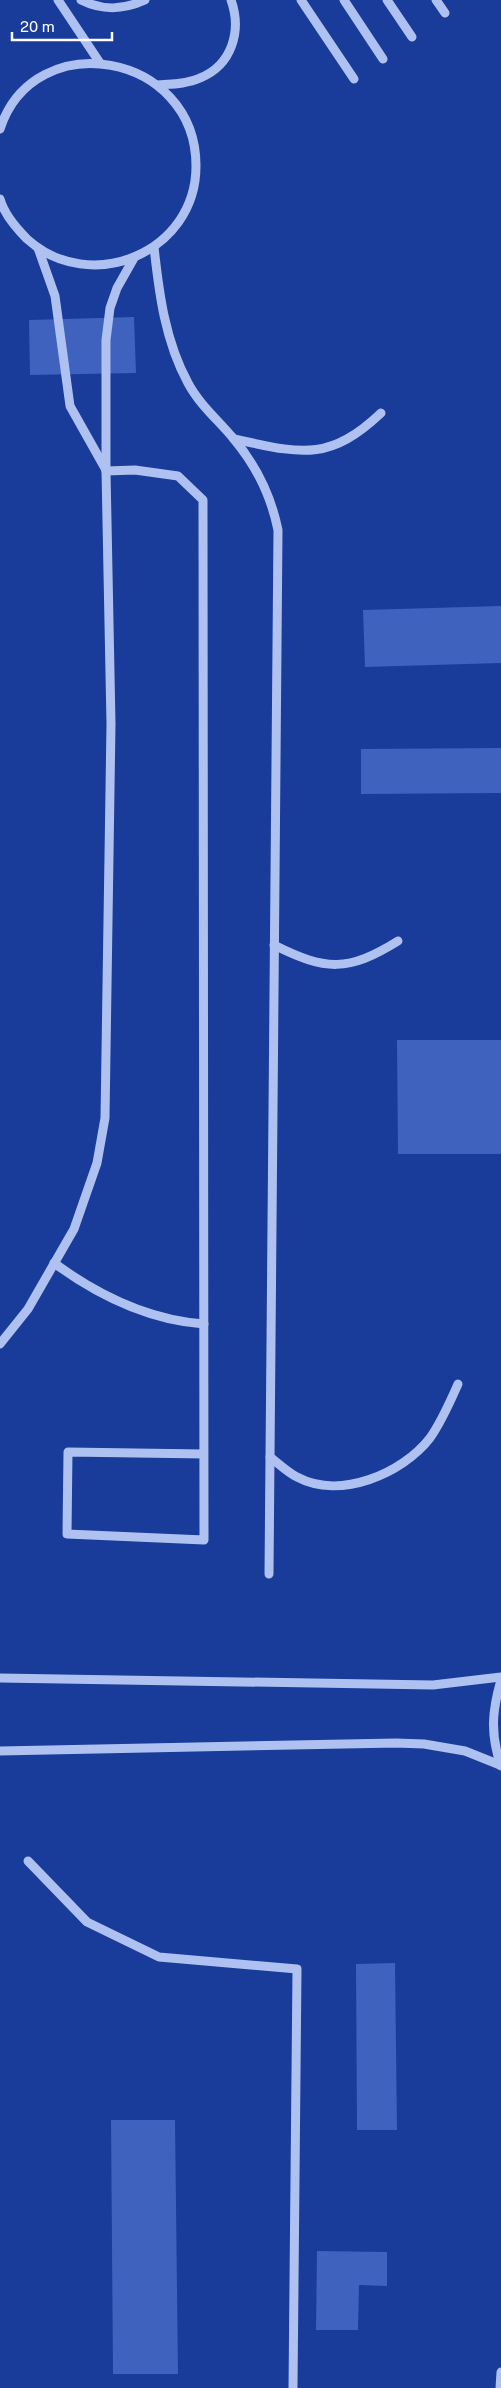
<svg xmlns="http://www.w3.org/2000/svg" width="501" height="2388" viewBox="0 0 501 2388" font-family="'Public Sans',sans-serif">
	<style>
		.building { fill: #3e62be }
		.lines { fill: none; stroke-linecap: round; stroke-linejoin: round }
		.minor { stroke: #aec1f1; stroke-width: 9 }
	</style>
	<rect width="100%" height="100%" fill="#193b99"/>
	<!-- building -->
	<g class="building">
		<polygon points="134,317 136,373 30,375 29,320"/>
		<polygon points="501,606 501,663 365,667 363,610"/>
		<polygon points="501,748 501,793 361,794 361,749"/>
		<polygon points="397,1040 501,1040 501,1154 398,1154"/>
		<polygon points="395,1963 397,2130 357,2130 356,1964"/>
		<polygon points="111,2120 175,2120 178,2374 113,2374"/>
		<polygon points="317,2251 387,2252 387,2286 359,2285 358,2330 316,2330"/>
	</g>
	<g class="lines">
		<!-- minor -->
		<g class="minor">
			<polyline points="58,0 100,63"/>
			<path d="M81,0C103,11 123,10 145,0"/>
			<polyline points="301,0 354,79"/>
			<polyline points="344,0 383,59"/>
			<polyline points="387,0 412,37"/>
			<polyline points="436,0 445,13"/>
			<path d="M158,85C172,84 187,84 200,78C232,65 242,31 231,0"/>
			<path d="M0,129C34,24 196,52 196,166C196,253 90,296 27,239C16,228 4,214 0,199"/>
			<path d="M154,247C159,293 165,341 188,383C199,404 218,420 233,438C256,465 271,496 278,530L269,1574"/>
			<polyline points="38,248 55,296 70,406 106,470"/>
			<path d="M234,439C300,453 328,463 381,413"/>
			<polyline points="106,471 135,470 178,476 203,500 204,1540 67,1534 68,1452 204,1454"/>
			<path d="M274,945C326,971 348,972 398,941"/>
			<path d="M54,1263C99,1296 148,1320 204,1324"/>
			<polyline points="0,1344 28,1309 74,1229 97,1163 105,1118 111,724 106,471 106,340 110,308 117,288 134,258"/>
			<path d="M270,1457C278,1463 287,1472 297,1477C340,1500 402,1474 430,1438C442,1421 450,1402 458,1384"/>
			<polyline points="0,1678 433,1685 501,1677"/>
			<path d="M501,1680C492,1711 490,1734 501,1766"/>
			<polyline points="0,1751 396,1743 424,1744 465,1751 500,1765"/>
			<polyline points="28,1861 87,1922 159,1957 297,1969 293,2388"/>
			<polyline points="500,2388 501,2372"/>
		</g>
	</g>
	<!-- scale -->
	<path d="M12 32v8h100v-8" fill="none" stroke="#ffffff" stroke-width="2.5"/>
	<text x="20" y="32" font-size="15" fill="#ffffff" stroke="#193b99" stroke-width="4" paint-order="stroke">20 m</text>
</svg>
